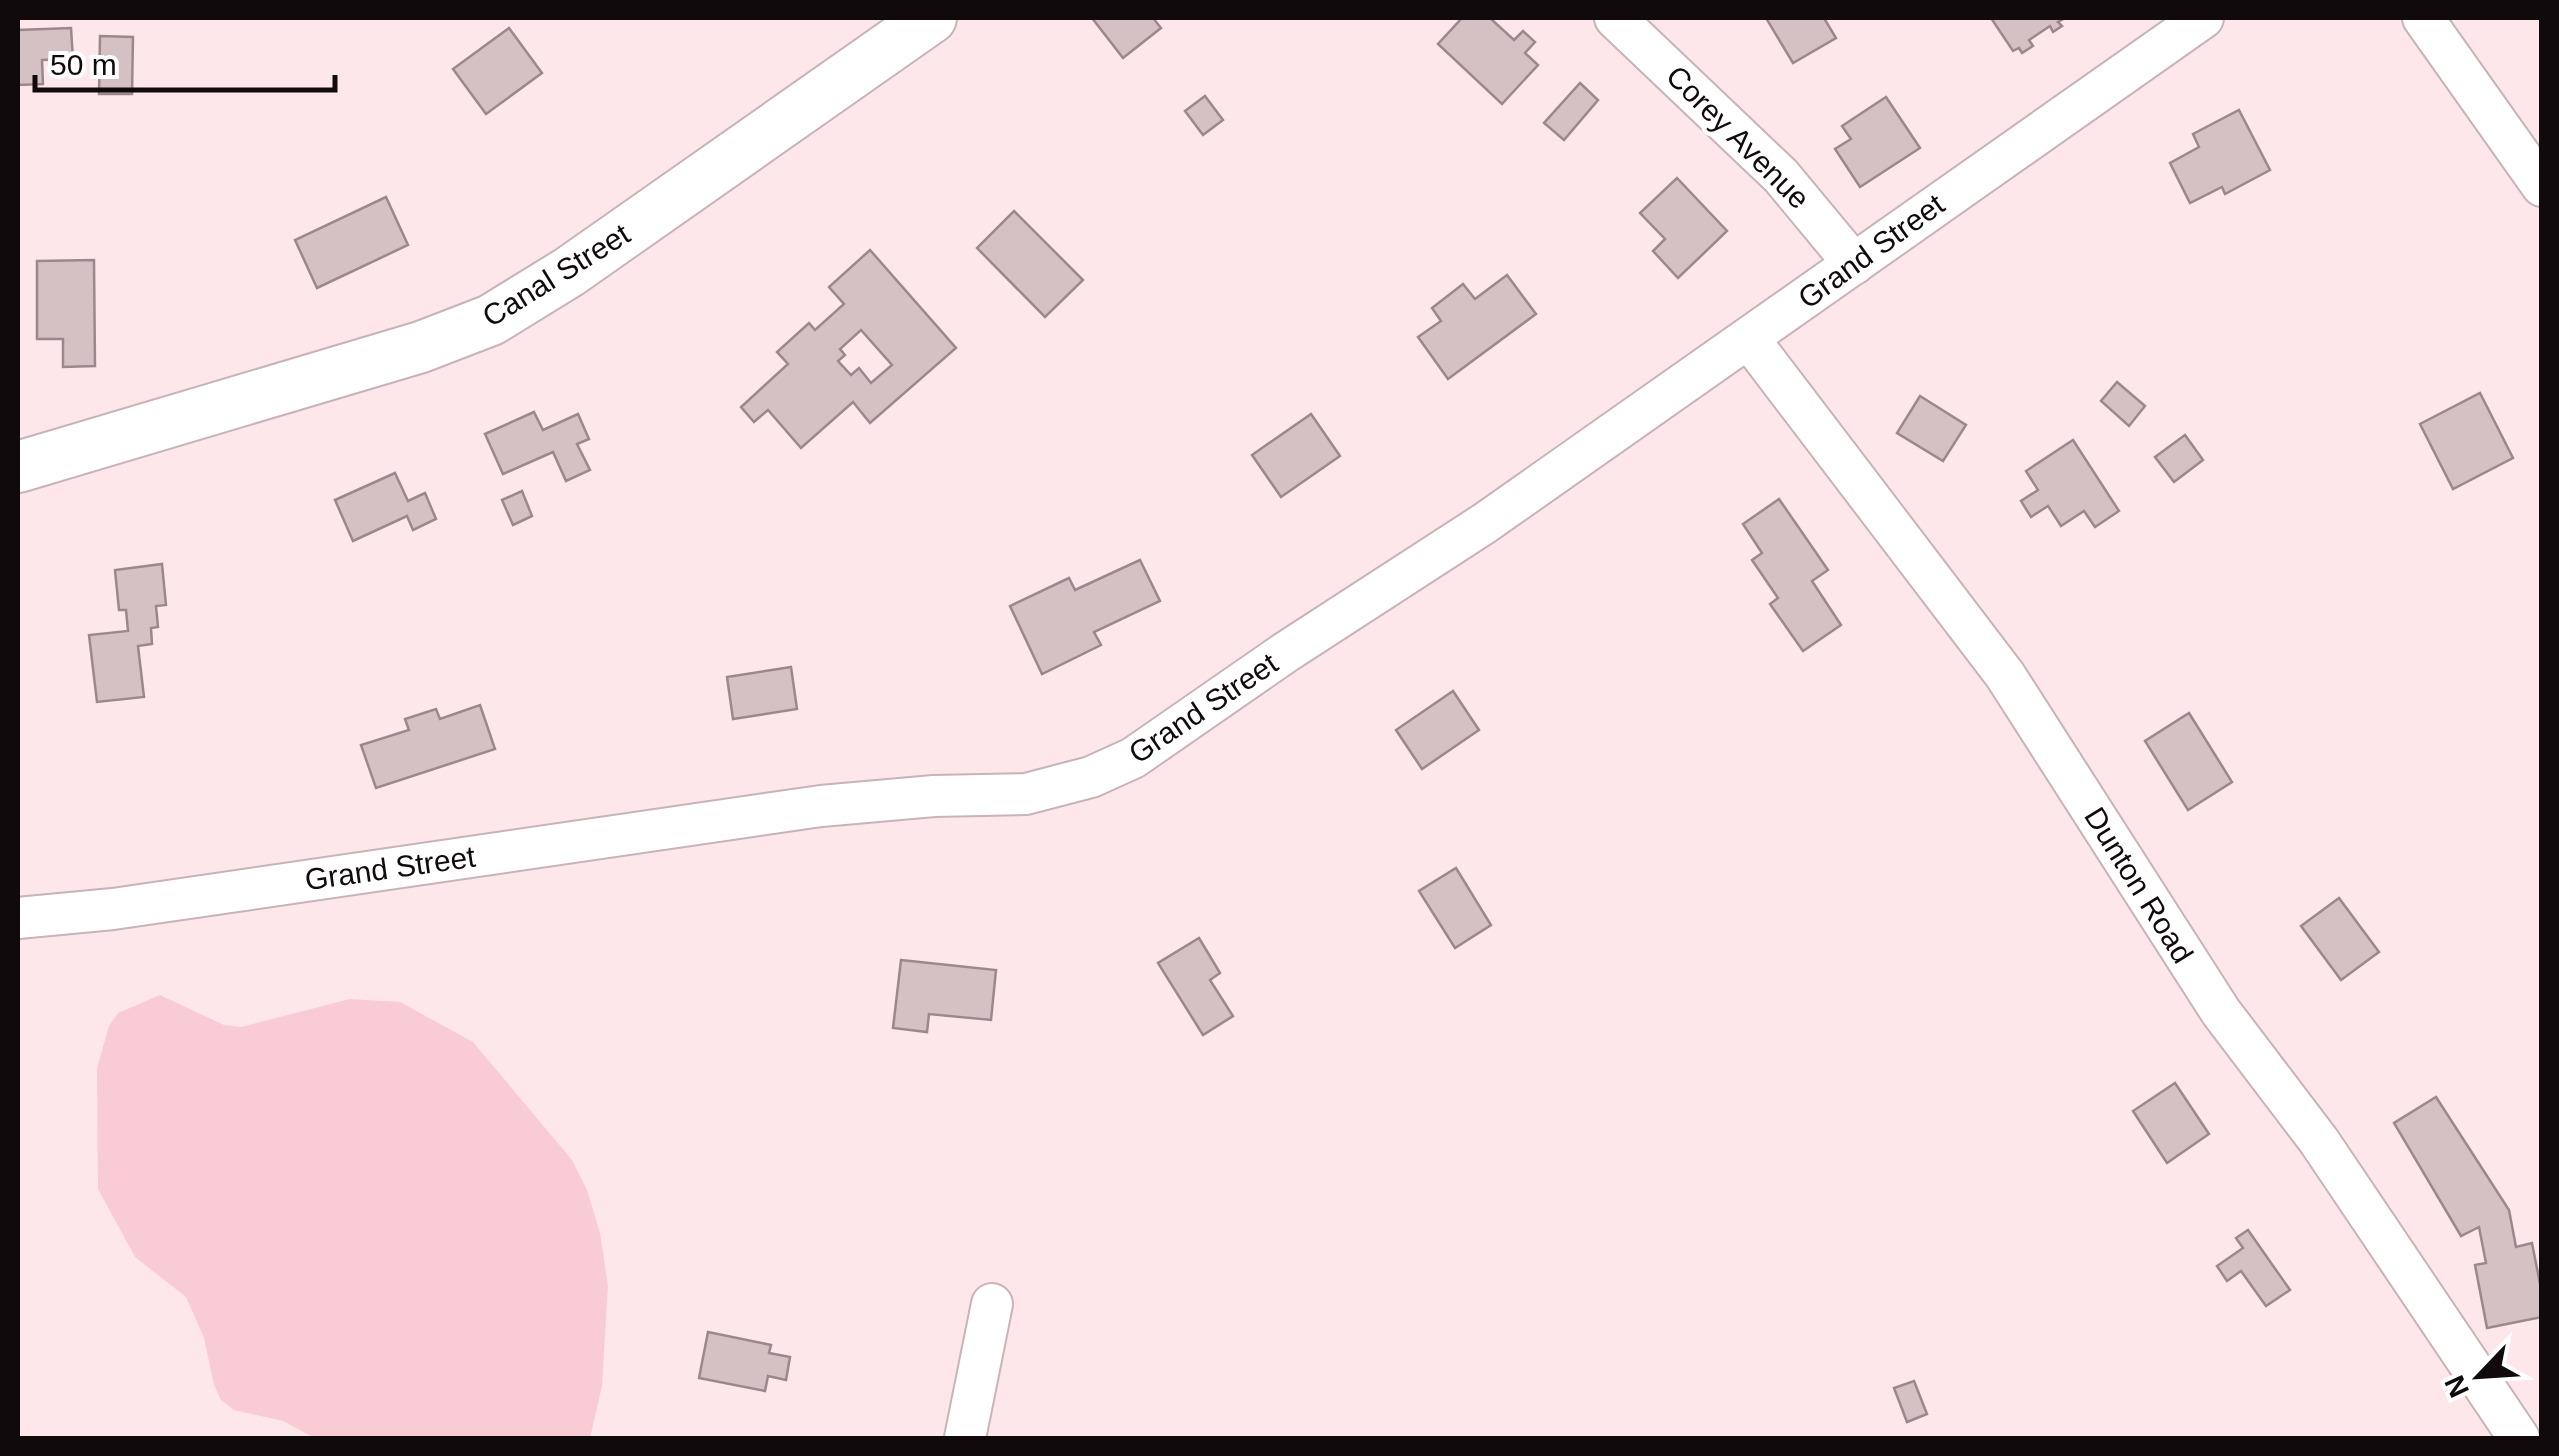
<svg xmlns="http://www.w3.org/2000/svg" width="2559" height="1456" viewBox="0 0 2559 1456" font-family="Helvetica,sans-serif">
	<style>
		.green { fill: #f9ccd5 }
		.building { fill: #d5c0c4; stroke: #9c888c; stroke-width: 2.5; fill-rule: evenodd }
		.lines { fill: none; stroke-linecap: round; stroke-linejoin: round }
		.minor-casing { stroke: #c8b3b7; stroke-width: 44 }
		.tertiary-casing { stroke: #c8b3b7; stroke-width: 54 }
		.minor { stroke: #fff; stroke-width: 40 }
		.tertiary { stroke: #fff; stroke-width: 50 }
		.labels { text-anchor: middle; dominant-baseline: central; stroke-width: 9; stroke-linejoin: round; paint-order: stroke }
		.street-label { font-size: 30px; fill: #110a0c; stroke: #fff }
	</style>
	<rect width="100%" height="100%" fill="#fde7eb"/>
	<!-- green -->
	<polygon class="green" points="160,995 224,1025 241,1027 350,999 400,1002 473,1042 572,1160 587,1190 600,1233 608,1286 602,1386 590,1438 322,1438 313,1437 283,1421 234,1410 221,1400 214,1385 204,1338 186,1297 135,1257 98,1189 97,1068 109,1026 118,1013"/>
	<!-- building -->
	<g class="building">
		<polygon points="1092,18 1153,18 1161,28 1123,58"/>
		<polygon points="1462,18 1490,18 1514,40 1523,31 1535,42 1525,53 1538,65 1502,104 1438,44"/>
		<polygon points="1766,18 1824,18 1836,38 1793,63"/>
		<polygon points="1991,18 2065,18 2058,22 2062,26 2053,32 2050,26 2029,40 2033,46 2022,53 2019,48 2013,51"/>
		<polygon points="71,28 73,59 42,60 43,84 18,85 18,30"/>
		<polygon points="509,28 542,73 486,114 453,69"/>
		<polygon points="100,36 133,37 132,94 99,94"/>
		<polygon points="1580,83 1598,100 1564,140 1544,123"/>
		<polygon points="1205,96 1223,120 1203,135 1185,111"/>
		<polygon points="1886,97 1920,148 1860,187 1835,149 1851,139 1842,126"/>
		<polygon points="2239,110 2270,170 2225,194 2222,187 2190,203 2170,163 2199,147 2193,134"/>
		<polygon points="1677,178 1727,231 1678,278 1653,251 1665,239 1640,213"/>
		<polygon points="386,197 408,245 317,288 295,240"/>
		<polygon points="1014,211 1083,280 1045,317 977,248"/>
		<path d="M870,250L956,348L870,423L853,402L801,448L768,410L754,422L741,407L788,364L777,352L809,323L815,330L844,304L829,287ZM861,330L892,365L871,383L859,368L851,375L838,361L845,355L840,349Z"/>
		<polygon points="94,260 95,366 63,367 63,339 37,339 37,261"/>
		<polygon points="1507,275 1536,314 1448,379 1418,337 1441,321 1432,308 1463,284 1475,299"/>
		<polygon points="2117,382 2145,406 2129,426 2101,401"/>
		<polygon points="2480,393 2513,458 2453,489 2420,424"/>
		<polygon points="1920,396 1966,425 1943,461 1897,433"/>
		<polygon points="534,412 543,430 578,414 589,439 577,444 590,470 566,481 553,452 503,474 485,434"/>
		<polygon points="1311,414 1340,456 1281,497 1252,455"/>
		<polygon points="2185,435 2203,460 2174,482 2155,457"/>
		<polygon points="2073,440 2119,511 2095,527 2084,511 2061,526 2048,506 2031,517 2021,501 2038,490 2026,471"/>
		<polygon points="395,473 408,501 425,493 436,519 413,530 407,516 353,541 335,500"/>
		<polygon points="522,491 532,516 513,525 502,500"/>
		<polygon points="1779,499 1828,570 1812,581 1841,625 1803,651 1770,604 1778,598 1752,560 1762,553 1743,524"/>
		<polygon points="1140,560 1160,601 1094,632 1101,645 1042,674 1010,606 1069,578 1075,590"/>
		<polygon points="162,564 166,605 156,606 158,627 151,628 152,644 138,646 144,697 97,702 89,635 128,631 126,610 119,610 115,570"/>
		<polygon points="791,667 797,709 733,719 727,677"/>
		<polygon points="1453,691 1479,730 1422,769 1396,730"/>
		<polygon points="480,705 495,749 376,788 361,745 409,730 405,719 436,709 440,719"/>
		<polygon points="2189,713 2232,782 2188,810 2145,741"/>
		<polygon points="1456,868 1491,925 1455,948 1419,891"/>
		<polygon points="2339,898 2379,952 2341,980 2301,926"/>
		<polygon points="1199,938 1220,973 1210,980 1233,1016 1203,1035 1158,963"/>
		<polygon points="901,960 996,970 991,1020 929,1014 927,1032 893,1028"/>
		<polygon points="2175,1083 2209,1134 2167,1163 2133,1111"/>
		<polygon points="2436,1097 2509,1210 2516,1247 2532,1243 2542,1294 2542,1317 2487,1328 2475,1265 2486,1263 2479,1227 2461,1236 2394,1123"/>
		<polygon points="2248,1230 2290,1290 2266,1306 2241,1271 2227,1281 2217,1266 2243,1248 2236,1238"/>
		<polygon points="708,1332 771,1345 769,1353 790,1357 786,1380 768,1376 765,1391 699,1378"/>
		<polygon points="1914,1381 1927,1414 1907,1422 1894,1388"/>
	</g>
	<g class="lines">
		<defs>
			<g id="minor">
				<polyline points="1615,18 1781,176 1854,264"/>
				<polyline points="2423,18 2542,186"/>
				<polyline points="1749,339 2005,675 2221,1012 2319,1141 2519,1438"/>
				<polyline points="18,918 113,909 821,806 934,796 1026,794 1091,777 1133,758 1286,652 1485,523 2203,18"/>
				<polyline points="965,1438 992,1304"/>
			</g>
			<polyline id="tertiary" points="18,467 421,347 491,320 569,272 931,18"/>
		</defs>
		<!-- minor casing -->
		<use href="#minor" class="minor-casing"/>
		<!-- tertiary casing -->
		<use href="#tertiary" class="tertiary-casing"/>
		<!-- minor -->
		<use href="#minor" class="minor"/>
		<!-- tertiary -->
		<use href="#tertiary" class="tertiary"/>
	</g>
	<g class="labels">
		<!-- street labels -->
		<g class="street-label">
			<text transform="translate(1738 137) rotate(45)">Corey Avenue</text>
			<text transform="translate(1871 251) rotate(-36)">Grand Street</text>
			<text transform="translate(556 275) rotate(-32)">Canal Street</text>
			<text transform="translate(1203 708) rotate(-34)">Grand Street</text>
			<text transform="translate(390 868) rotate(-8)">Grand Street</text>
			<text transform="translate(2139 885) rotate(58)">Dunton Road</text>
		</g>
	</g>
	<!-- border -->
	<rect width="2559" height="1456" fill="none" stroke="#110a0c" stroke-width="40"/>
	<!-- north arrow -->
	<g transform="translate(2479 1376) rotate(245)" stroke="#ffffff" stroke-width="8" paint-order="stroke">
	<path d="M0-8L18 38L0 25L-18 38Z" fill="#110a0c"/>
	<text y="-15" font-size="28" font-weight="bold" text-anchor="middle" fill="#110a0c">N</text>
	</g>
	<!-- scale -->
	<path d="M35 75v15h300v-15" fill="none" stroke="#110a0c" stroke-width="5"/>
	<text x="50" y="75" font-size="30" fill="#110a0c" stroke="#ffffff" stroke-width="8" paint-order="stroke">50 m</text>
</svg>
